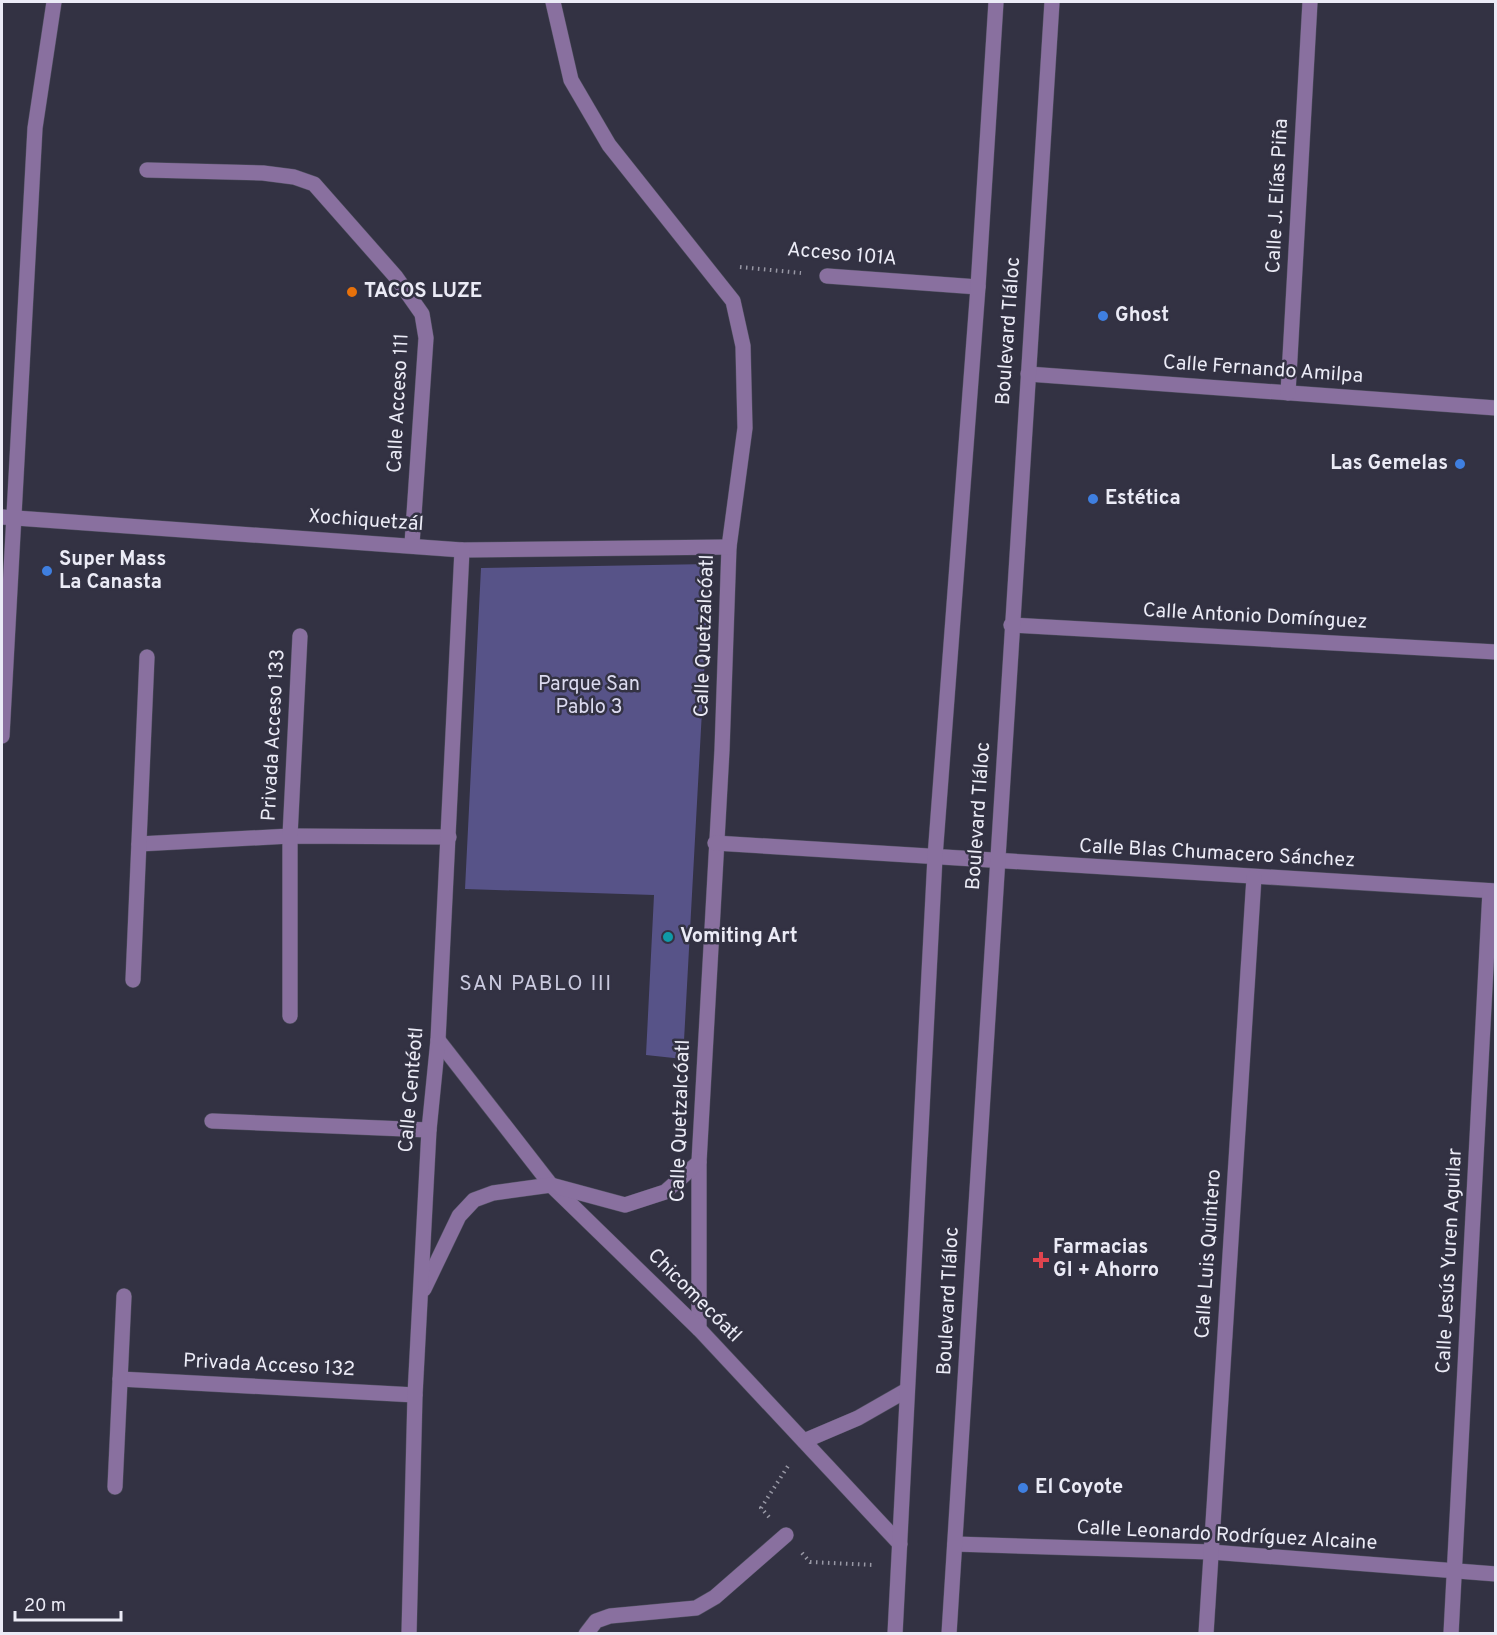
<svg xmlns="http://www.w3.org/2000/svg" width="1497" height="1635" viewBox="0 0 1497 1635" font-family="Overpass,sans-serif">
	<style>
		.green { fill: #575388 }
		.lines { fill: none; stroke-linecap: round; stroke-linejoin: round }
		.minor-casing { stroke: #505060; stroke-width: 16 }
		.path { stroke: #9898a5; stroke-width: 4; stroke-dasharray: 1.5 4.5; stroke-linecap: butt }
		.minor { stroke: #89709f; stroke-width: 15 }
		.food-dot { fill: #e8710a; stroke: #333243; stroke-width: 2 }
		.shop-dot { fill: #3f7fe0; stroke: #333243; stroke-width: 2 }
		.culture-dot { fill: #0f9aa8; stroke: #333243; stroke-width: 2 }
		.health-dot { fill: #e0444e; stroke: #333243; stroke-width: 2 }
		.labels { text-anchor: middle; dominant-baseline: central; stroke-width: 5; stroke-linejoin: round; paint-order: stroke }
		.street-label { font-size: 20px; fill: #ebebf6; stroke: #333243 }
		.poi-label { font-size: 20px; font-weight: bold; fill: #ebebf6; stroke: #333243; text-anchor: start }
		.park-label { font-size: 20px; fill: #dbdaef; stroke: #333243 }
		.neighbourhood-label { font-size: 21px; letter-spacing: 1.5px; fill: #cacadf; stroke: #333243 }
	</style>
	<rect width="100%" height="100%" fill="#333243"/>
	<!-- green -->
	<polygon class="green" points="710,564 683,1059 646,1055 654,895 465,889 481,568"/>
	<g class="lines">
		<defs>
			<g id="minor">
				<polyline points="553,2 571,80 609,145 733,301 743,346 745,428 729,547 722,750 699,1162 699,1329"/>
				<polyline points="147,170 263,173 294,177 314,184 396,277 422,314 426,338 412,544"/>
				<polyline points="827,276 978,287"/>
				<polyline points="1028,374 1496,408"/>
				<polyline points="1288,393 1310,2"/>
				<polyline points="2,517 462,550 729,547"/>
				<polyline points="1011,625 1496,652"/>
				<polyline points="2,736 35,128 54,2"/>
				<polyline points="715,843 1496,891"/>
				<polyline points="139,844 290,836 449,837"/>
				<polyline points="133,980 147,657"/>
				<polyline points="290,1016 290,836 300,636"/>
				<polyline points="438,1040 551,1185 699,1329 900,1544"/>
				<polyline points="212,1121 429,1130"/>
				<polyline points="424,1289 459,1216 474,1200 493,1193 551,1185 625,1205 665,1192 699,1162"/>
				<polyline points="120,1379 415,1395"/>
				<polyline points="804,1441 858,1418 907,1390"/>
				<polyline points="115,1487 124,1296"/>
				<polyline points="955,1544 1211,1552 1496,1574"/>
				<polyline points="409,1634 415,1395 429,1130 438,1040 462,550"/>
				<polyline points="586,1634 596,1621 610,1616 696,1608 715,1597 786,1535"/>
				<polyline points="895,1634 935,857 978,287 996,2"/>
				<polyline points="949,1634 1052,2"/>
				<polyline points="1206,1634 1254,877"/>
				<polyline points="1451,1634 1490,891"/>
			</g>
		</defs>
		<!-- minor casing -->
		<use href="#minor" class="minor-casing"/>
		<!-- path -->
		<g class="path">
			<polyline points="740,267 801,273"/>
			<polyline points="769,1517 761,1508 790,1463"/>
			<polyline points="802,1553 810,1562 874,1565"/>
		</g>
		<!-- minor -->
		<use href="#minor" class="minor"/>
	</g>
	<!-- markers -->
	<circle class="food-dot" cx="352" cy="292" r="6"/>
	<g class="shop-dot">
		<circle cx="1103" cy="316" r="6"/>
		<circle cx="1460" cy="464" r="6"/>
		<circle cx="1093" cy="499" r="6"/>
		<circle cx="47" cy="571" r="6"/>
		<circle cx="1023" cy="1488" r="6"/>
	</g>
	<circle class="culture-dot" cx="668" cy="937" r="6"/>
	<path class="health-dot" d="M1038 1251h6v6h6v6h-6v6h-6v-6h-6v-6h6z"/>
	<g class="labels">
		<!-- street labels -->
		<g class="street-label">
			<text transform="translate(1278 196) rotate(-87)">Calle J. Elías Piña</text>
			<text transform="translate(842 255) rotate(5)">Acceso 101A</text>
			<text transform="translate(1009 331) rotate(-86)">Boulevard Tláloc</text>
			<text transform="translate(1263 370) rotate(4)">Calle Fernando Amilpa</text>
			<text transform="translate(399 403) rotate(-87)">Calle Acceso 111</text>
			<text transform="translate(366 521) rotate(4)">Xochiquetzál</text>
			<text transform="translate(1255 617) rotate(3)">Calle Antonio Domínguez</text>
			<text transform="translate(705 636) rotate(-88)">Calle Quetzalcóatl</text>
			<text transform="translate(274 735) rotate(-87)">Privada Acceso 133</text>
			<text transform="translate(979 816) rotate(-86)">Boulevard Tláloc</text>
			<text transform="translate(1217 854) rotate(3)">Calle Blas Chumacero Sánchez</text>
			<text transform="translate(412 1090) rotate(-85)">Calle Centéotl</text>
			<text transform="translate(681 1121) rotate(-88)">Calle Quetzalcóatl</text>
			<text transform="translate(1209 1254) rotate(-86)">Calle Luis Quintero</text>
			<text transform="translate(1450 1261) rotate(-87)">Calle Jesús Yuren Aguilar</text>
			<text transform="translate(694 1296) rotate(45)">Chicomecóatl</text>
			<text transform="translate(949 1301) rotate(-87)">Boulevard Tláloc</text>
			<text transform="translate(269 1366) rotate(3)">Privada Acceso 132</text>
			<text transform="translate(1227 1536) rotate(3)">Calle Leonardo Rodríguez Alcaine</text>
		</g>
		<!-- poi labels -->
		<g class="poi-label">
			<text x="364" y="292">TACOS LUZE</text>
			<text x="1115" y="316">Ghost</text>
			<text x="1448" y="464" text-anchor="end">Las Gemelas</text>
			<text x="1105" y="499">Estética</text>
			<text x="59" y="560">Super Mass<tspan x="59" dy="23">La Canasta</tspan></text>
			<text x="680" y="937">Vomiting Art</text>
			<text x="1053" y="1248">Farmacias<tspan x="1053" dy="23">GI + Ahorro</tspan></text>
			<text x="1035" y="1488">El Coyote</text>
		</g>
		<!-- park labels -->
		<g class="park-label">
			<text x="589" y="685">Parque San<tspan x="589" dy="23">Pablo 3</tspan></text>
		</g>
		<!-- neighbourhood labels -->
		<g class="neighbourhood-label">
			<text x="536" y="984">SAN PABLO III</text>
		</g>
	</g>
	<!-- border -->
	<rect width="1497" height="1635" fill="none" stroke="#ebebf6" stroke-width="6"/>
	<!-- scale -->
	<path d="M15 1611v9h106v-9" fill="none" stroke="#ebebf6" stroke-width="3"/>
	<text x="24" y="1611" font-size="18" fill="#ebebf6" stroke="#333243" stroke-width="4.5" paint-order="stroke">20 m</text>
</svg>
